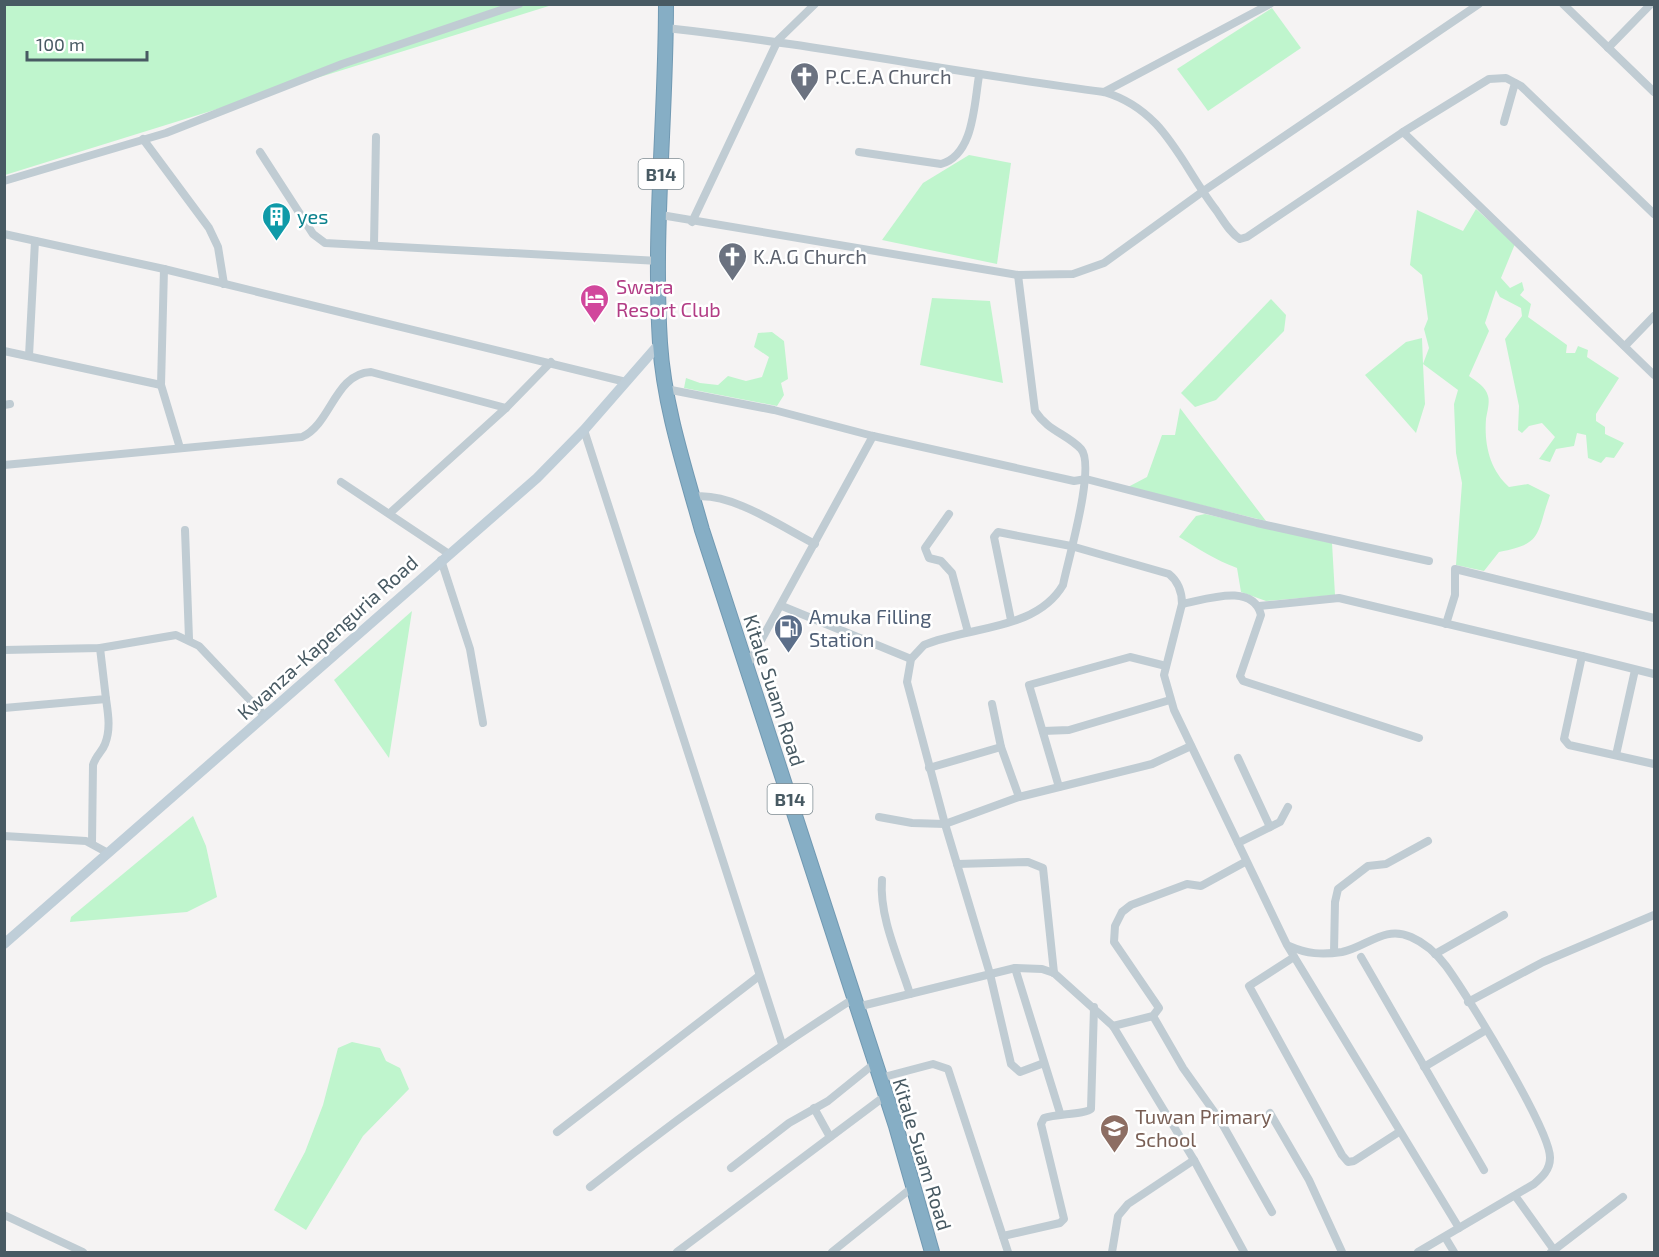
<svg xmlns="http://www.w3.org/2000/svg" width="1659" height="1257" viewBox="0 0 1659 1257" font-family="'Exo 2',sans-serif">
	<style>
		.green { fill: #bff5cd }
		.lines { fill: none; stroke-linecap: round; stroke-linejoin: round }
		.highway-casing { stroke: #7199b2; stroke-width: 16 }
		.street { stroke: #c0ccd3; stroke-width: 8 }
		.secondary { stroke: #bfced8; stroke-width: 10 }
		.highway { stroke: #86aec5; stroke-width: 14 }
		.labels { text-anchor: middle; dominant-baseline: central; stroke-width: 5; stroke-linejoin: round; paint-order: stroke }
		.shield { fill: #fff; stroke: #7f8c92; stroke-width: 1.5 }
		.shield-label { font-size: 18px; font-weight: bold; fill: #485a63 }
		.worship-label { font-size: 20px; fill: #5b616d; stroke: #fff; text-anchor: start }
		.culture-label { font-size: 20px; fill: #0d838f; stroke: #fff; text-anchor: start }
		.hotel-label { font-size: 20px; fill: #b23c85; stroke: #fff; text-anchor: start }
		.service-label { font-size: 20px; fill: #4e5e75; stroke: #fff; text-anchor: start }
		.street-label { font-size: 20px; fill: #485a63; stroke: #fff }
		.education-label { font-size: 20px; fill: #785e54; stroke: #fff; text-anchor: start }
	</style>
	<rect width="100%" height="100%" fill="#f5f3f3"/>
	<!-- green -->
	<g class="green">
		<polygon points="5,5 552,5 5,175"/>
		<polygon points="1272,8 1301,48 1208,111 1177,69"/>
		<polygon points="969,155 1011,163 997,264 882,240 923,183"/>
		<path d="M1476,209L1515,244L1501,278L1510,288L1522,282L1524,290L1520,295L1531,304L1528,317L1567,345L1566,353H1575L1578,346L1588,350L1587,357L1619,378L1596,414V421L1605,427V434L1624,443L1614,458L1606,457L1601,463L1588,458L1586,435L1577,433L1574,446L1556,449L1550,462L1539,459L1555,437L1542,423L1529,426L1522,433L1518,430L1519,406L1505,339L1522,316L1521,308L1500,297L1496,290L1485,323L1489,331L1469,376C1476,381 1486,387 1488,396C1490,402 1487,413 1486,419C1484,445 1490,470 1509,487L1528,484L1550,495C1536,533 1544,544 1499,552L1484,571L1456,565L1462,483L1456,453L1454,404L1458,390L1423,364L1425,404L1416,433L1365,375L1406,342L1422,338L1423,364L1429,348L1424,329L1428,319L1422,275L1410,265L1417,210L1463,231Z"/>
		<polygon points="932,298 990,301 1003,383 920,365"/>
		<polygon points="1271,299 1286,315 1284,331 1216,400 1195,407 1181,393"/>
		<polygon points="772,332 784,341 788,379 781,383 784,395 777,406 684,388 686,378 700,383 718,385 728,376 746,381 762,377 769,357 754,347 758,333"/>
		<polygon points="1180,408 1266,521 1128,487 1147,477 1162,435 1175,435"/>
		<path d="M1205,514L1332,543L1335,595L1266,601L1241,592L1237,568C1215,560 1199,549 1179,537L1196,516Z"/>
		<polygon points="412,611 389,758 334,680"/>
		<polygon points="193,816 206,846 217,897 187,912 70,922 71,917"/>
		<polygon points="352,1042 380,1048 386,1061 400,1068 409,1089 363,1136 306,1230 274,1210 305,1152 323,1105 338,1048"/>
	</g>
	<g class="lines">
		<defs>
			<path id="highway" d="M666,4C666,117 653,230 660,343C664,406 685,469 702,530L896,1126L932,1252"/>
		</defs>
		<!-- highway casing -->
		<use href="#highway" class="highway-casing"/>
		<!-- street -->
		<g class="street">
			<polyline points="1563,4 1654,92"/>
			<path d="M666,28C813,44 957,73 1104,92C1165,110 1180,163 1216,210C1223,220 1230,233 1240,239L1247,237L1403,132L1654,375"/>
			<polyline points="1608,48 1651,4"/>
			<polyline points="1104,92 1270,4"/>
			<polyline points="1504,122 1515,83"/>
			<polyline points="1403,132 1489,79 1506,78 1521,86 1654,214"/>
			<polyline points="143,139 209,228 218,247 224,284"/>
			<polyline points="260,152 313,234 325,243 659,261"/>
			<path d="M859,152L941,164C974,155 974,104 979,76"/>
			<polyline points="4,181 166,133 342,64 519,4"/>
			<polyline points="661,215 1018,275 1073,274 1104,263 1202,192 1479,4"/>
			<polyline points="692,222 778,40 815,4"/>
			<polyline points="4,234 164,269 626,382"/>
			<polyline points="374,244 376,137"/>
			<polyline points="164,269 161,385 180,448"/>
			<path d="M1018,275L1035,411C1048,431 1067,434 1081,449C1096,466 1068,560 1063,585C1036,631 969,626 924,645L911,659L907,682L945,824L990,974L1011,1064L1020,1072L1044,1063"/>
			<polyline points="1625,346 1654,316"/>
			<polyline points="4,351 161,385"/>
			<polyline points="29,356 35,241"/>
			<polyline points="666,389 774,410 873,436 1074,481 1086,479 1257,523 1429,561"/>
			<polyline points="4,405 10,404"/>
			<polyline points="584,430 782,1044"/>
			<path d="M4,465L302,437C332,423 334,374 371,372L506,408"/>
			<polyline points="341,482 449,554"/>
			<path d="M693,497C730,491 782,527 815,544"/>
			<polyline points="390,513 506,408 551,362"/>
			<polyline points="949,514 925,548 929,558 941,561 952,573 968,632"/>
			<polyline points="185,530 189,639"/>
			<polyline points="441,560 470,649 483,723"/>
			<path d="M1182,604C1205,600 1253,582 1261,615L1240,676L1243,681L1419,738"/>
			<polyline points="782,606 911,659"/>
			<polyline points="1259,606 1339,598 1582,656"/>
			<path d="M1011,620L994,537L998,532L1071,546L1169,574C1179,582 1182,592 1182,604L1164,675L1174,710L1287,945L1459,1228"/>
			<polyline points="1446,624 1455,595 1455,569 1654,618"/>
			<polyline points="4,650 100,648 176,635 199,646 265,716"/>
			<polyline points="747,666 873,436"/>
			<polyline points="1654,674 1582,656 1564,739 1569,745 1654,764"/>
			<polyline points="992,704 1001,747 1019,797"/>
			<polyline points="4,708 106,699 100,648"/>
			<polyline points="1043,731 1069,730 1170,700"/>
			<polyline points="1616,755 1635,670"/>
			<polyline points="1238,758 1270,827"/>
			<polyline points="929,768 1001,747"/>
			<polyline points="1059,787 1029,685 1130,657 1166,666"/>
			<polyline points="879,817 912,823 945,824 1019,797 1152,764 1191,746"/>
			<polyline points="4,836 86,841 108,853"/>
			<path d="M92,843L93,765C96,755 102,752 105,744C111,729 108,713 106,699"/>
			<polyline points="1238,843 1280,822 1288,807"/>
			<polyline points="957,864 1028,862 1043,868 1054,973"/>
			<path d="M882,880C879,917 899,959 910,994"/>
			<path d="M1289,946C1307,954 1322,955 1342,952C1367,947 1384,925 1411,937C1425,943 1437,954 1446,966C1466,993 1551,1131 1550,1158C1550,1170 1542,1177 1534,1184L1418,1252"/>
			<polyline points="1334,952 1335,902 1338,889 1368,866 1386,864 1428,841"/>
			<polyline points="1435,954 1504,915"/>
			<polyline points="1294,957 1249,986 1342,1155 1348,1162 1354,1161 1399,1132"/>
			<polyline points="1361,957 1484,1170"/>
			<polyline points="1015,968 1060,1113"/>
			<polyline points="1468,1002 1543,962 1654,915"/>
			<polyline points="857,1007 1015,968 1042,969 1054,973 1113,1026 1194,1160 1244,1252"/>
			<polyline points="1153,1016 1183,1068 1220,1120 1272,1212"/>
			<polyline points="1113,1026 1153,1016 1159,1008 1114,942 1115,926 1122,912 1131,905 1187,884 1201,886 1245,862"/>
			<polyline points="1424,1067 1486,1030"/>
			<polyline points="880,1078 933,1064 948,1069 1008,1252"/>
			<polyline points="814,1108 830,1137"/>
			<polyline points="1270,1113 1309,1180 1342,1252"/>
			<polyline points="557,1132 759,976"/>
			<polyline points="731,1168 789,1123 828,1101 875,1063"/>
			<path d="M590,1187C675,1120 762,1057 853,999"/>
			<polyline points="1516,1197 1554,1250 1551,1252"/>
			<polyline points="4,1215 83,1252"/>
			<path d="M1003,1236L1060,1223L1064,1219L1041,1124L1044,1118C1056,1114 1086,1114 1091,1109L1094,1007"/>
			<polyline points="1445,1237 1454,1252"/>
			<polyline points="1554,1250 1623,1197"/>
			<polyline points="677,1252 885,1096"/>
			<polyline points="832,1252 914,1186"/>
			<polyline points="1112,1252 1118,1216 1128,1204 1194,1160"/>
		</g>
		<!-- secondary -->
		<polyline class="secondary" points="4,944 537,478 584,430 660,343"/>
		<!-- highway -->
		<use href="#highway" class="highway"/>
	</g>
	<!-- icons -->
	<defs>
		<symbol id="church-pin" viewBox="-11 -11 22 30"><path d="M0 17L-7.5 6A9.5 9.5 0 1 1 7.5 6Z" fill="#6b7280" stroke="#fff"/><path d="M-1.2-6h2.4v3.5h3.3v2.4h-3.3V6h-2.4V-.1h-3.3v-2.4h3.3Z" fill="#fff"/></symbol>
		<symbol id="building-pin" viewBox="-11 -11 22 30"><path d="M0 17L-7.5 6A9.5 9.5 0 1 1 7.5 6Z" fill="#0f9aa8" stroke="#fff"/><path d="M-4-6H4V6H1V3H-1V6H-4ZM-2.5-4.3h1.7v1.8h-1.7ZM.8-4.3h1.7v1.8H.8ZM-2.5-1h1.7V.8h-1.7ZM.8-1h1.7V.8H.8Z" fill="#fff"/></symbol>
		<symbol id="hotel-pin" viewBox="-11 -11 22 30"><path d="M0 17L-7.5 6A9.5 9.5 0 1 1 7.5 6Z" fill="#d1479c" stroke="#fff"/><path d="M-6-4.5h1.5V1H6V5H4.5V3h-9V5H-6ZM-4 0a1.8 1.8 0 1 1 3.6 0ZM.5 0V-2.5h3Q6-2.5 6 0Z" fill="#fff"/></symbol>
		<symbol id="fuel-pin" viewBox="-11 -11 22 30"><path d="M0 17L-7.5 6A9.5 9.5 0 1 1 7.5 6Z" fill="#5c6f8a" stroke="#fff"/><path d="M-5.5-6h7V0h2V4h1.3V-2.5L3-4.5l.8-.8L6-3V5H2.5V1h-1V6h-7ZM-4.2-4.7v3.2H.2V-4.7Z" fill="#fff"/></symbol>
		<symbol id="school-pin" viewBox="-11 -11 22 30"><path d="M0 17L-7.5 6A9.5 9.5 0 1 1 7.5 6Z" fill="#8d6e63" stroke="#fff"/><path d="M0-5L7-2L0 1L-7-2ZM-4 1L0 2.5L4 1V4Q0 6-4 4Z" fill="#fff"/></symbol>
	</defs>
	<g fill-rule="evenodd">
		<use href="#church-pin" x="788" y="60" width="33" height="45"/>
		<use href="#building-pin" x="260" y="200" width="33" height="45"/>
		<use href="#church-pin" x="716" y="240" width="33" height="45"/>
		<use href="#hotel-pin" x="578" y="282" width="33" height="45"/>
		<use href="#fuel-pin" x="772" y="612" width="33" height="45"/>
		<use href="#school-pin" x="1098" y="1112" width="33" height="45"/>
	</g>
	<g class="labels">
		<!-- shield labels -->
		<g class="shield">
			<rect x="638.5" y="159" width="45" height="30" rx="4.5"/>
			<rect x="767.5" y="784" width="45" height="30" rx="4.5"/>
		</g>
		<g class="shield-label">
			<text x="661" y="174">B14</text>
			<text x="790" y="799">B14</text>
		</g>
		<!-- worship labels -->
		<g class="worship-label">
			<text x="825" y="76">P.C.E.A Church</text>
			<text x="753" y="256">K.A.G Church</text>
		</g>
		<!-- culture labels -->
		<g class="culture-label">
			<text x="297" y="216">yes</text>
		</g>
		<!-- hotel labels -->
		<g class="hotel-label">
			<text x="616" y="286">Swara<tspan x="616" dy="23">Resort Club</tspan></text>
		</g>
		<!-- service labels -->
		<g class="service-label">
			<text x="809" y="616">Amuka Filling<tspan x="809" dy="23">Station</tspan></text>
		</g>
		<!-- street labels -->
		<g class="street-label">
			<text transform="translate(327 637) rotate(-42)">Kwanza-Kapenguria Road</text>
			<text transform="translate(775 690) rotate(72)">Kitale Suam Road</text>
			<text transform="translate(923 1154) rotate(73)">Kitale Suam Road</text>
		</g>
		<!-- education labels -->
		<g class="education-label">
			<text x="1135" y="1116">Tuwan Primary<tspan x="1135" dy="23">School</tspan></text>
		</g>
	</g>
	<!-- border -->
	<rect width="1659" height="1257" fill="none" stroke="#485a63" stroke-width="12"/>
	<!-- scale -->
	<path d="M27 51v9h120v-9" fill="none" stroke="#485a63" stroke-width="3"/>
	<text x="36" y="51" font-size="18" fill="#485a63" stroke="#ffffff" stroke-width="4.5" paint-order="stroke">100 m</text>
</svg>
